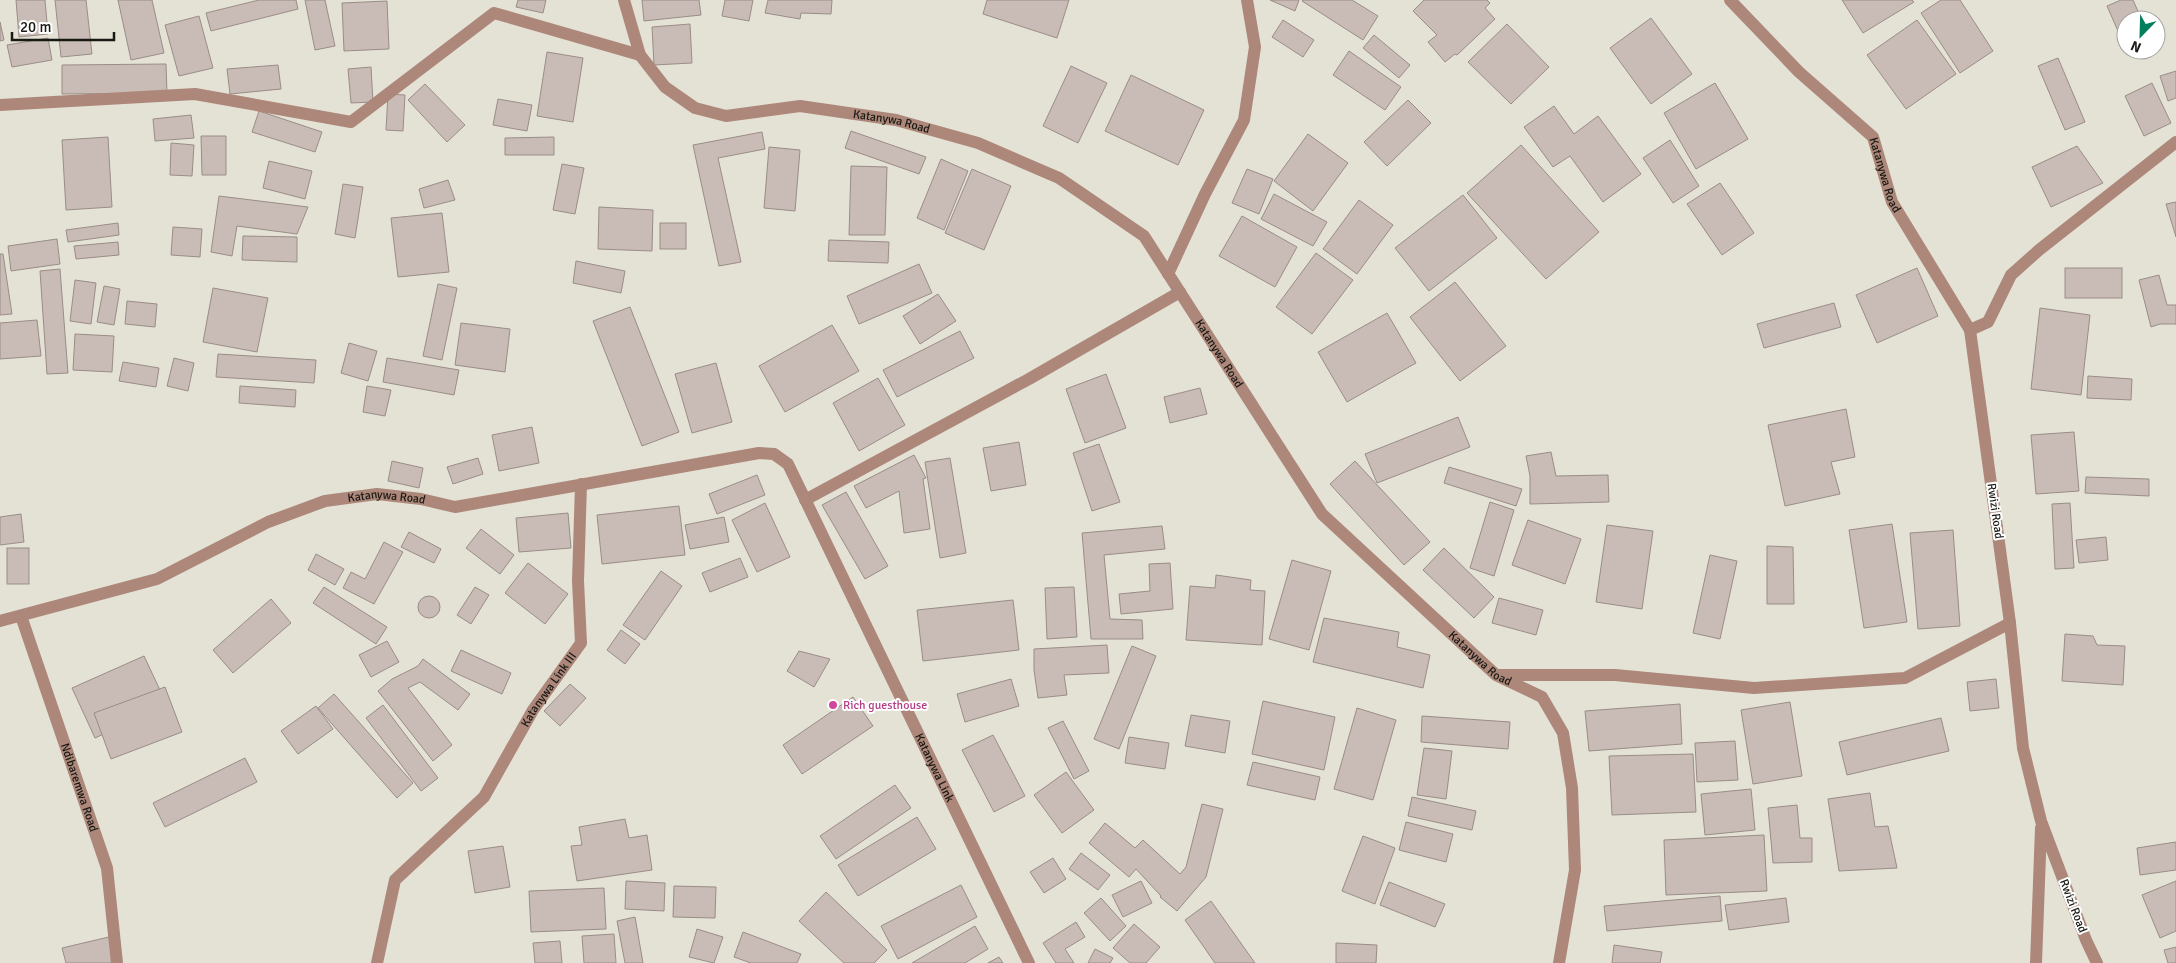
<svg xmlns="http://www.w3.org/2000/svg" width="2176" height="963" viewBox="0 0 2176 963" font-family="Signika,sans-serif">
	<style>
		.building { fill: #c9bbb5; stroke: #9a8d88 }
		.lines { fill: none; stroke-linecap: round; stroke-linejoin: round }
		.minor { stroke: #ac877a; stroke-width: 12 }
		.hotel-dot { fill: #d1479c; stroke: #fff; stroke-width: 2 }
		.labels { text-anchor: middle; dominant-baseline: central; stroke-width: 4; stroke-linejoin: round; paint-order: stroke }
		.street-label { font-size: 12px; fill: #191914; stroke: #fff }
		.hotel-label { font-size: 12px; fill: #b23c85; stroke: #fff; text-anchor: start }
	</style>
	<rect width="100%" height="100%" fill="#e4e2d5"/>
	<!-- building -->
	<g class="building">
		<polygon points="16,0 45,0 48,34 19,37"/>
		<polygon points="55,0 86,0 92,54 61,57"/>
		<polygon points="118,0 152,0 164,53 131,60"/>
		<polygon points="259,0 296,0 298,9 211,31 206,13"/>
		<polygon points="305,0 325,0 335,46 315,50"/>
		<polygon points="518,0 546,0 543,13 516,7"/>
		<polygon points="642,0 699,0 701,15 644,21"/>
		<polygon points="725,0 753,0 749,21 722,16"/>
		<polygon points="768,0 832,0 831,14 801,13 800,19 765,13"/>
		<polygon points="987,0 1069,0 1057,38 983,14"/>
		<polygon points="1270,0 1299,0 1295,11"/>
		<polygon points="1303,0 1352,0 1378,16 1363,40 1302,1"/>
		<polygon points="1424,0 1487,0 1490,3 1485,8 1495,19 1457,55 1455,54 1445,62 1428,42 1437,35 1413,11"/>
		<polygon points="1842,0 1912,0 1914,2 1863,33"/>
		<polygon points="1941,0 1960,0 1993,51 1960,73 1921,13"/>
		<polygon points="2121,0 2133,0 2142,20 2126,20 2126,36 2121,38 2107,6"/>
		<polygon points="387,1 389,49 344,51 342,3"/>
		<polygon points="199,16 213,68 179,76 165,25"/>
		<polygon points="1651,18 1692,74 1651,104 1610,48"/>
		<polygon points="1283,20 1314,40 1303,57 1272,37"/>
		<polygon points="1917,20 1956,74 1906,109 1867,55"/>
		<polygon points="0,22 4,40 0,41"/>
		<polygon points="690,24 692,63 654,65 652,27"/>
		<polygon points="1507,24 1549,67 1511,104 1468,62"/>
		<polygon points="1374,35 1410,65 1399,78 1363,48"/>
		<polygon points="48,38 52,60 12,67 7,45"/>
		<polygon points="1349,51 1401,87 1385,110 1333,75"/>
		<polygon points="547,52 583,58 573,122 537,116"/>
		<polygon points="2058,58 2085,122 2065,130 2038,66"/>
		<polygon points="166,64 167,93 62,94 62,65"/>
		<polygon points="278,65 281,89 230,94 227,69"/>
		<polygon points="1071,66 1107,83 1078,143 1043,126"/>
		<polygon points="371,67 373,102 351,103 348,69"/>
		<polygon points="2176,71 2176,98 2168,101 2160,76"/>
		<polygon points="1131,75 1204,110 1178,165 1105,131"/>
		<polygon points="1715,83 1748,139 1696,169 1664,113"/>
		<polygon points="2152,83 2171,123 2144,136 2125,96"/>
		<polygon points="425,84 465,125 447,142 408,100"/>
		<polygon points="388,94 405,95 403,131 386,130"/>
		<polygon points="498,99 532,105 527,131 493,125"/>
		<polygon points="1408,100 1431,123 1387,166 1364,142"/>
		<polygon points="1554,106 1574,134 1598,116 1641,174 1603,202 1570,156 1553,167 1524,127"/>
		<polygon points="259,111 322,132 315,152 252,132"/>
		<polygon points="191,115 194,138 155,141 153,119"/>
		<polygon points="851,131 926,157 919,174 845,148"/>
		<polygon points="762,132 765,149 718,158 741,262 719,266 693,145"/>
		<polygon points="1308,134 1348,163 1313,211 1274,181"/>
		<polygon points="201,136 226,136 226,175 202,175"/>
		<polygon points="108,137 112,207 66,210 62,140"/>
		<polygon points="554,137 554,155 505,155 505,138"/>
		<polygon points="1670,140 1699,186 1673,203 1643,158"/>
		<polygon points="171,143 194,145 192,176 170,175"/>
		<polygon points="1521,145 1599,232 1546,279 1467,193"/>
		<polygon points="2077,146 2103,183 2051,207 2032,167"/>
		<polygon points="769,147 800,150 795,211 764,208"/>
		<polygon points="941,159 968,171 944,230 917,218"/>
		<polygon points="269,161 312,171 305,199 263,188"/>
		<polygon points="562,164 584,168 575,214 553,210"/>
		<polygon points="851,166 887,167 885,235 849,235"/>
		<polygon points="972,169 1011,186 984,250 945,233"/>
		<polygon points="1247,169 1273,179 1259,214 1232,203"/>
		<polygon points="448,180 455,200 424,208 419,189"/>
		<polygon points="1720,183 1754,233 1722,255 1687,204"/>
		<polygon points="343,184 363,187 355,238 335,234"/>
		<polygon points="1274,194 1327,222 1313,246 1261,219"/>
		<polygon points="1463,195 1497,238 1429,291 1395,248"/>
		<polygon points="219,196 308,207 297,234 237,226 232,256 211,252"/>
		<polygon points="1359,200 1393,225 1357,274 1323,249"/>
		<polygon points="2176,202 2176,237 2166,204"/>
		<polygon points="599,207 653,210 652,251 598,249"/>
		<polygon points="442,213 449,272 398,277 391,218"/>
		<polygon points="1242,216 1297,247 1275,287 1219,256"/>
		<polygon points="118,223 119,235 68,242 66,230"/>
		<rect x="660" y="223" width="26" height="26"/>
		<polygon points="173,227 202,229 200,257 171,255"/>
		<polygon points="243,236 297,237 297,262 242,260"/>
		<polygon points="57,239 60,264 11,271 8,246"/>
		<polygon points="829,240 889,242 888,263 828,261"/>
		<polygon points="118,242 119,255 76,259 74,246"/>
		<polygon points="1316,253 1353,280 1312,334 1276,307"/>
		<polygon points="0,254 3,254 12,314 0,315"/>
		<polygon points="576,261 625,271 621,293 573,283"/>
		<polygon points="919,264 932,293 859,324 847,296"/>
		<polygon points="1917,268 1938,316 1877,343 1856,295"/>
		<rect x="2065" y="268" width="57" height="30"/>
		<polygon points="60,269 68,373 47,374 40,271"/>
		<polygon points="2159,275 2167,305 2176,305 2176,324 2160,324 2151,327 2139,280"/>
		<polygon points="75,280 96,283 91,324 70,321"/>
		<polygon points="1455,282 1506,346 1460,381 1410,317"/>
		<polygon points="438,284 457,288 442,360 423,356"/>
		<polygon points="104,286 120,289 114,325 97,322"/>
		<polygon points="213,288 268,298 257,352 203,342"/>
		<polygon points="938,294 956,321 920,344 903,316"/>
		<polygon points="127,301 157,304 155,327 125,324"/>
		<polygon points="1834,303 1841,327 1764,348 1757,324"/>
		<polygon points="630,307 679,432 642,446 593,321"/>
		<polygon points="2040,308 2090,315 2081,395 2031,389"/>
		<polygon points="1387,313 1416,363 1347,402 1318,352"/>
		<polygon points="37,320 41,356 0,359 0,323"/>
		<polygon points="461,323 510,329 505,372 455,365"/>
		<polygon points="832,325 859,371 785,412 759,366"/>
		<polygon points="960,331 974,358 897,397 883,370"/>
		<polygon points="75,334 114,336 112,372 73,370"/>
		<polygon points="349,343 377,351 368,381 341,373"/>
		<polygon points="218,354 316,360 314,383 216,377"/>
		<polygon points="174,358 194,363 188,391 167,386"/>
		<polygon points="387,358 459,370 454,395 383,382"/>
		<polygon points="123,362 159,368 156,387 119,381"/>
		<polygon points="716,363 732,422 692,433 675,374"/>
		<polygon points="1106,374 1126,428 1085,443 1066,389"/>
		<polygon points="2088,376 2132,379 2131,400 2087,398"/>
		<polygon points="878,378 905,425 859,451 833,403"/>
		<polygon points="240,386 296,390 295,407 239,403"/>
		<polygon points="367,386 391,390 385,416 363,412"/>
		<polygon points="1200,388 1207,414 1170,423 1164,397"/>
		<polygon points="1846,409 1855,457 1831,462 1840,494 1785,506 1768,425"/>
		<polygon points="1458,417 1470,447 1377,483 1365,454"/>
		<polygon points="532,427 539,463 499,471 492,435"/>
		<polygon points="2074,432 2079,491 2036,494 2031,435"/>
		<polygon points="1019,442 1026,485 991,491 983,448"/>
		<polygon points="1099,444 1120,502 1092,511 1073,453"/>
		<polygon points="1551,452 1556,476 1608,475 1609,502 1530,504 1530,476 1526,456"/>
		<polygon points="914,455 926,478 923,479 930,529 904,533 899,491 866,508 854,486"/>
		<polygon points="478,458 483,474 453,484 447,467"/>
		<polygon points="950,458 966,553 940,558 925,462"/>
		<polygon points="392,461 423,468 419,488 388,481"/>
		<polygon points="1355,461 1430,542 1404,565 1330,484"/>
		<polygon points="1449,467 1522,489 1516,506 1444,483"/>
		<polygon points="757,475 765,495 717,514 709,494"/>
		<polygon points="2086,477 2149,479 2149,496 2085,493"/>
		<polygon points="846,492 888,566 865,579 822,505"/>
		<polygon points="1490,502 1514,510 1494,576 1470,568"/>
		<polygon points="765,503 790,557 757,572 732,520"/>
		<polygon points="2070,503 2074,568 2055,569 2052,504"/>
		<polygon points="679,506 685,555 602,564 597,515"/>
		<polygon points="568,513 571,548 519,552 516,518"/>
		<polygon points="21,514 24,542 0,545 0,517"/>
		<polygon points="724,517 729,542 690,549 685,525"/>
		<polygon points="1528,520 1581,539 1565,584 1512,565"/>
		<polygon points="1892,524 1907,622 1864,628 1849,530"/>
		<polygon points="1607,525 1653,531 1642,609 1596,602"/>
		<polygon points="1162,526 1165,549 1104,555 1110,619 1142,620 1143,639 1091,639 1082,533"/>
		<polygon points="481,529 514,555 500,574 466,548"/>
		<polygon points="1953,530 1960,626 1918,629 1910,533"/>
		<polygon points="409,532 441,549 434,563 401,547"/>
		<polygon points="2106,537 2108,560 2079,563 2076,540"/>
		<polygon points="384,542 403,552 374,604 343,588 351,572 365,579"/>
		<polygon points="1767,546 1793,547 1794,604 1767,604"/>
		<rect x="7" y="548" width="22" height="36"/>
		<polygon points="1444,548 1494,597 1474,618 1423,570"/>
		<polygon points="316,554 344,569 335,585 308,570"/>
		<polygon points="1710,555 1737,561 1720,639 1693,633"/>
		<polygon points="740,558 748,577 710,592 702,573"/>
		<polygon points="1292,560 1331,571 1309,650 1269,639"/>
		<polygon points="528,563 568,594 545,624 505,593"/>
		<polygon points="1170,563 1173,609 1121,614 1119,594 1150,591 1149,564"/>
		<polygon points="661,571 682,586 645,640 623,625"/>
		<polygon points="1216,575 1251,580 1250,590 1265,591 1262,645 1186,640 1190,586 1215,588"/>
		<polygon points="324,587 387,627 376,644 313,603"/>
		<polygon points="475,587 489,595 471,624 457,615"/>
		<polygon points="1074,587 1077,637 1047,639 1045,588"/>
		<circle cx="429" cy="607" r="11"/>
		<polygon points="1499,598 1543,610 1536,635 1492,623"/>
		<polygon points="271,599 291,623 233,673 213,650"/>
		<polygon points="1013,600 1019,650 923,661 917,610"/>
		<polygon points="1324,618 1399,632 1397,647 1430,655 1423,688 1313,662"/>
		<polygon points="621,630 640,644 625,664 607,650"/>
		<polygon points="2065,634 2093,636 2097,645 2125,646 2123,685 2062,681"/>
		<polygon points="387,641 399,662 371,677 359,655"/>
		<polygon points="1107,645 1109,673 1064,675 1067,695 1038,698 1034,670 1034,649"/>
		<polygon points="1132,646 1156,656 1119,749 1094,739"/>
		<polygon points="461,650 511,673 502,694 451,671"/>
		<polygon points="799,651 830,659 814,687 787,671"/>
		<polygon points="144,656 167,705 95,738 72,688"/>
		<polygon points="423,659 470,694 458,710 420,682 408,688 452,745 433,761 378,691 392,679 418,666"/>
		<polygon points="1011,679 1019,706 965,722 957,694"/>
		<polygon points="1996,679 1999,708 1970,711 1967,682"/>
		<polygon points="570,684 586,698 560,726 544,711"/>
		<polygon points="165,687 182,732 111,759 94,713"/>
		<polygon points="334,694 413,783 397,798 318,708"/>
		<polygon points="853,697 873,726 802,774 783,745"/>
		<polygon points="1263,701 1335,717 1324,770 1252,754"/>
		<polygon points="1790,702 1802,776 1753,784 1741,710"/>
		<polygon points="1680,704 1682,744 1589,751 1585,711"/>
		<polygon points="383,705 438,778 421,791 366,718"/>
		<polygon points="316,706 333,729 298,754 281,731"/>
		<polygon points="1357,708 1396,720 1373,800 1334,789"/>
		<polygon points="1191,715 1230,721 1225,753 1185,746"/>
		<polygon points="1422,716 1510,722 1508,749 1421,742"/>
		<polygon points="1941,718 1949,751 1847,775 1839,742"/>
		<polygon points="1063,721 1089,771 1074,779 1048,728"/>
		<polygon points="993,735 1025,796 994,812 962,750"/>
		<polygon points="1129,737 1169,743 1165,769 1125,763"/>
		<polygon points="1735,741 1738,780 1697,782 1695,743"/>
		<polygon points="1424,748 1452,751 1446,799 1417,795"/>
		<polygon points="1693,754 1696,812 1612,815 1609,756"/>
		<polygon points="245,758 257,782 165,827 153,803"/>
		<polygon points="1253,762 1320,777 1315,800 1247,785"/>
		<polygon points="1066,772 1094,810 1062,833 1034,795"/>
		<polygon points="895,785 911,808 836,859 820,836"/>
		<polygon points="1751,789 1755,830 1705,835 1701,794"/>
		<polygon points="1870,793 1875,827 1888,826 1897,868 1839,871 1828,799"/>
		<polygon points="1412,797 1476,811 1472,830 1408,816"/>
		<polygon points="1202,804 1223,809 1206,877 1177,911 1160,897 1161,896 1136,869 1129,877 1089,843 1105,823 1135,848 1143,840 1180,874 1186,867"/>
		<polygon points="1797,805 1800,838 1812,838 1812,862 1773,863 1768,808"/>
		<polygon points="917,817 936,849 858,896 838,865"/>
		<polygon points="625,819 629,838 647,835 652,870 577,881 571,846 582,845 579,827"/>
		<polygon points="1406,822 1453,834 1446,862 1399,850"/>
		<polygon points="1764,835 1767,891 1666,895 1664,840"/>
		<polygon points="1363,836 1395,848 1375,904 1342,891"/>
		<polygon points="2176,842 2176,870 2140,875 2137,848"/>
		<polygon points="503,846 510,887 475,893 468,851"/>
		<polygon points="1081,853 1110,875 1098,890 1069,869"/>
		<polygon points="1053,858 1066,879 1044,893 1030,872"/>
		<polygon points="626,881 665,883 664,911 625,909"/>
		<polygon points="1141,881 1152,903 1123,917 1112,895"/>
		<polygon points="2176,881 2176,931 2160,938 2142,895"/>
		<polygon points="1389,882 1445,904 1435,927 1380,905"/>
		<polygon points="961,885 977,917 898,959 881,926"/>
		<polygon points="674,886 716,887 715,918 673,917"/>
		<polygon points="604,888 606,929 531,932 529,891"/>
		<polygon points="826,892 887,950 874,963 844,963 799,921"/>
		<polygon points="1720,896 1722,921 1607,931 1604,906"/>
		<polygon points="1101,898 1126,926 1110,941 1084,913"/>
		<polygon points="1786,898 1789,922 1729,930 1725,905"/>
		<polygon points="1211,901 1255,963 1215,963 1185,920"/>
		<polygon points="635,917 643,963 625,963 617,921"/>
		<polygon points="1076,922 1085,937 1065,949 1074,963 1056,963 1043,943"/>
		<polygon points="1134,924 1160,947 1146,963 1130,963 1113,948"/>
		<polygon points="975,926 988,949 965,963 912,963"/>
		<polygon points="697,929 723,937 714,963 689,957"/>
		<polygon points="743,932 801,954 797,963 751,963 734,957"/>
		<polygon points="614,934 616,963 584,963 582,936"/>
		<polygon points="113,936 120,963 66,963 62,948"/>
		<polygon points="560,941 562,963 535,963 533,943"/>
		<polygon points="1336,943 1377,945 1376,963 1336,963"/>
		<polygon points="1614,945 1662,952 1660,963 1612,963"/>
		<polygon points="2176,947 2176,963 2168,963 2164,950"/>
		<polygon points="1095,949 1113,958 1110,963 1088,963"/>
		<polygon points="999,957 1003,963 988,963"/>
	</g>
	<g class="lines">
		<!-- minor -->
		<g class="minor">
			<path id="s1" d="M624,0L640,55L665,87L695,108L726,116L800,106L896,120L978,143L1059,178L1144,236L1322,514L1496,675L1542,697L1563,733L1572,788L1575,870L1559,963"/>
			<path id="s2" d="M1730,0L1799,72L1873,137L1892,202L1970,330"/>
			<polyline points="0,105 195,94 351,122 494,13 640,55"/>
			<polyline points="1168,274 1205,194 1244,120 1255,47 1247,0"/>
			<polyline points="805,500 1029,379 1180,292"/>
			<path id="s3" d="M21,616L107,868L117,963"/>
			<path id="s4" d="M0,621L157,579L268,522L325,501L377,494L421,499L455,507L759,453L774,454L788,464L1029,963"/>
			<polyline points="1499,675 1615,675 1754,688 1905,678 2010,623"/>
			<path id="s5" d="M377,963L395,880L484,797L533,710L581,643L578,581L581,484"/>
			<polyline points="2036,963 2041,828"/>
			<polyline points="2097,963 2086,940 2041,821 2023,748 2010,623 1970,330 1988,322 2011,275 2039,250 2176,142"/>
		</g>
	</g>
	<!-- markers -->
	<circle class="hotel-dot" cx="833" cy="705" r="5"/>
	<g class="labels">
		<!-- street labels -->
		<g class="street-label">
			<text stroke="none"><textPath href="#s1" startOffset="334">Katanywa Road</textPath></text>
			<text stroke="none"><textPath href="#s2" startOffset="238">Katanywa Road</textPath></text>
			<text stroke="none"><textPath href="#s1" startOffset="754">Katanywa Road</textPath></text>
			<text stroke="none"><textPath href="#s4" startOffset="410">Katanywa Road</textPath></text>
			<text transform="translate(1995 511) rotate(82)">Rwizi Road</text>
			<text stroke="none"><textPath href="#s1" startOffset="1159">Katanywa Road</textPath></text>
			<text stroke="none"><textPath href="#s5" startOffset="332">Katanywa Link III</textPath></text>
			<text stroke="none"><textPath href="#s4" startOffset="1158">Katanywa Link</textPath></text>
			<text stroke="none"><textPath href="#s3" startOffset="181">Ndibaremwa Road</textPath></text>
			<text transform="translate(2073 906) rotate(69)">Rwizi Road</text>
		</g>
		<!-- hotel labels -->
		<g class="hotel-label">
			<text x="843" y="705">Rich guesthouse</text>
		</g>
	</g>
	<!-- north arrow -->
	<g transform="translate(2141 35) rotate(203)"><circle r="24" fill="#ffffff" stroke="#a3a3a1"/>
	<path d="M0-4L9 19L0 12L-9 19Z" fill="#027e5d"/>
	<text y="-8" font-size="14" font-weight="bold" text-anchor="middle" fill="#191914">N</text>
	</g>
	<!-- scale -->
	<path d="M12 32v8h102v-8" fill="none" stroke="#191914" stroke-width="2.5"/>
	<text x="20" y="32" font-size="15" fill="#191914" stroke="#ffffff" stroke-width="4" paint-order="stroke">20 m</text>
</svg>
